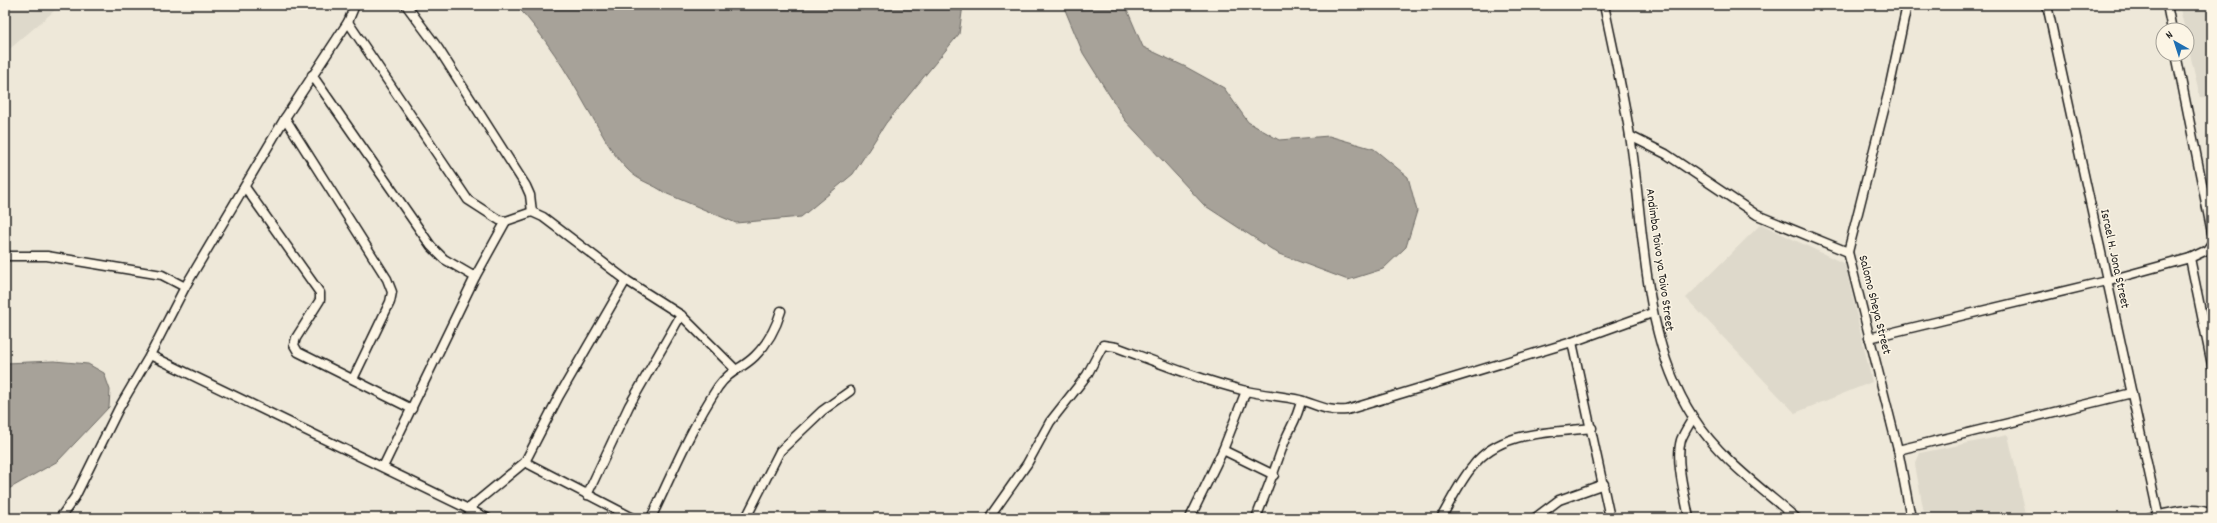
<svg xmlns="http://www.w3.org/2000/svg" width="2217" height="523" viewBox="0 0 2217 523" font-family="Dekko,sans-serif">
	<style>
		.built { fill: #ded9cb }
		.water { fill: #a7a299; stroke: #6f6c67 }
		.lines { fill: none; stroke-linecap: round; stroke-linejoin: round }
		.minor-casing { stroke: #1c1c1c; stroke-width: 11 }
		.minor { stroke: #fcf5e5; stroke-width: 8 }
		.labels { text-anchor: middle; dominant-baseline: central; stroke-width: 3; stroke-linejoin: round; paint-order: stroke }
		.street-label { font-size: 13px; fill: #1c1c1c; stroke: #fcf5e5 }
	</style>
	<rect width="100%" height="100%" fill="#eee8d9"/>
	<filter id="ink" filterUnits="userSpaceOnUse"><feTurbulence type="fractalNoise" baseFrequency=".025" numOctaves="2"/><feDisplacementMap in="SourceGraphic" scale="8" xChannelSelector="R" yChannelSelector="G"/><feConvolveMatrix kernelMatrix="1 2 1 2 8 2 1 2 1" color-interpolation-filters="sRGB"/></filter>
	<g filter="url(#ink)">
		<!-- built -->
		<g class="built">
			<polygon points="5,5 61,5 5,53"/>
			<polygon points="2179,5 2212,5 2212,96 2200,98 2187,40 2187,30 2185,30"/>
			<polygon points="1761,224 1845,264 1872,382 1795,413 1686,298"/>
			<polygon points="2008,435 2027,518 1925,518 1915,465 1920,453"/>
		</g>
		<!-- water -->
		<g class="water">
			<path d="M516,5H635L638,7L700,5H963L959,34L886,123L853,174L801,217L736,223L665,193C652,183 639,182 627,169C610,152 600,129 587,108C567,72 544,35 516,5Z"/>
			<polygon points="1063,5 1125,5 1143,47 1186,67 1224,88 1248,122 1279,140 1329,136 1374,149 1408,177 1417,211 1406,247 1383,269 1348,280 1279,254 1204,205 1125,120 1083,53"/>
			<polygon points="54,361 88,364 104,373 110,390 109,407 58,461 5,491 5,363"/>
		</g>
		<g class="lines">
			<defs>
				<g id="minor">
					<polyline points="406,5 438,48 526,186 530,195 532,212"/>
					<path d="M1604,5C1613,49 1623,92 1630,136C1645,227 1641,337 1693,417C1719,458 1760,487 1796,518"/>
					<polyline points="1907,5 1888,94 1848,252 1898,450 1911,518"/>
					<polyline points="2047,5 2159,518"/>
					<polyline points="2167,5 2172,30"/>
					<polyline points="348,22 468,200 499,220 506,221 532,212 543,217 626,280 681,315 735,369"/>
					<polyline points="2176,54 2212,233"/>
					<polyline points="312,75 431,246 444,259 475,277"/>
					<polyline points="285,118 387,279 392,292 390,302 353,379"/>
					<polyline points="1630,136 1666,154 1757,215 1848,252"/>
					<polyline points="245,187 320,293 320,300 296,338 294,345 298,352 412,409"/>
					<polyline points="5,256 47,256 162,275 185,287"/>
					<polyline points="2190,258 2207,250 2212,243"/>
					<polyline points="1869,338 2106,281 2190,258 2212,365"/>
					<polyline points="1572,342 1610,518"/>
					<polyline points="150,355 487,518"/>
					<polyline points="1223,450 1274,475"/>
					<polyline points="1898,450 2132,393"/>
					<polyline points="525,462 633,518"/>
					<polyline points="383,467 475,277 506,221"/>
					<polyline points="587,495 629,406 681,315"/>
					<polyline points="468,509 525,462 559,396 626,280"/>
					<polyline points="60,518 75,497 119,408 150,355 185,287 285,118 348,22 355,5"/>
					<path d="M651,518C672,474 691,428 718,387C730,370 742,369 755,356C767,344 776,328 781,311"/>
					<polyline points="746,518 780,451 822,411 850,391"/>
					<path d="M989,518L1027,464L1050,422L1087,375L1103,345L1116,347C1159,363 1201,380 1246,391C1264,395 1282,396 1300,400C1318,405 1327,412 1347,410L1572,342L1652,313"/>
					<polyline points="1190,518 1223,450 1246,391"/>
					<path d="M1256,518C1266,493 1275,469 1284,443C1290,427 1297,420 1301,401"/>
					<path d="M1441,518C1451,501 1460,481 1473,466C1500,430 1551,433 1592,428"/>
					<polyline points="1535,518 1559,500 1604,484"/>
					<path d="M1689,518C1685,496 1675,461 1681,440C1684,432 1689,425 1693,418"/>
					<path d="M2148,518C2169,513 2192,505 2212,514"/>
				</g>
			</defs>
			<!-- minor casing -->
			<use href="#minor" class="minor-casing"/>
			<!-- minor -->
			<use href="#minor" class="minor"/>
		</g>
	</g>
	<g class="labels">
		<!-- street labels -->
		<g class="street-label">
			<text transform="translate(2114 259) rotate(78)">Israel H. Jona Street</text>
			<text transform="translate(1659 260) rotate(82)">Andimba Toivo ya Toivo Street</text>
			<text transform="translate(1874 305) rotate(76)">Salomo Sheya Street</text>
		</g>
	</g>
	<!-- margin -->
	<rect width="2217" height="523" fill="none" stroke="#fcf5e5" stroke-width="20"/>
	<rect x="10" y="10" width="2197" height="503" fill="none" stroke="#1c1c1c" stroke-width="1.5" filter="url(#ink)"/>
	<!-- north arrow -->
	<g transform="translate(2175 42) rotate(321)"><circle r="19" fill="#fcf5e5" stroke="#a29e95"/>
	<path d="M0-3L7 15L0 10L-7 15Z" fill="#1f6fb2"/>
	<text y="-6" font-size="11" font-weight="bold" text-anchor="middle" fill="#1c1c1c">N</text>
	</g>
</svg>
